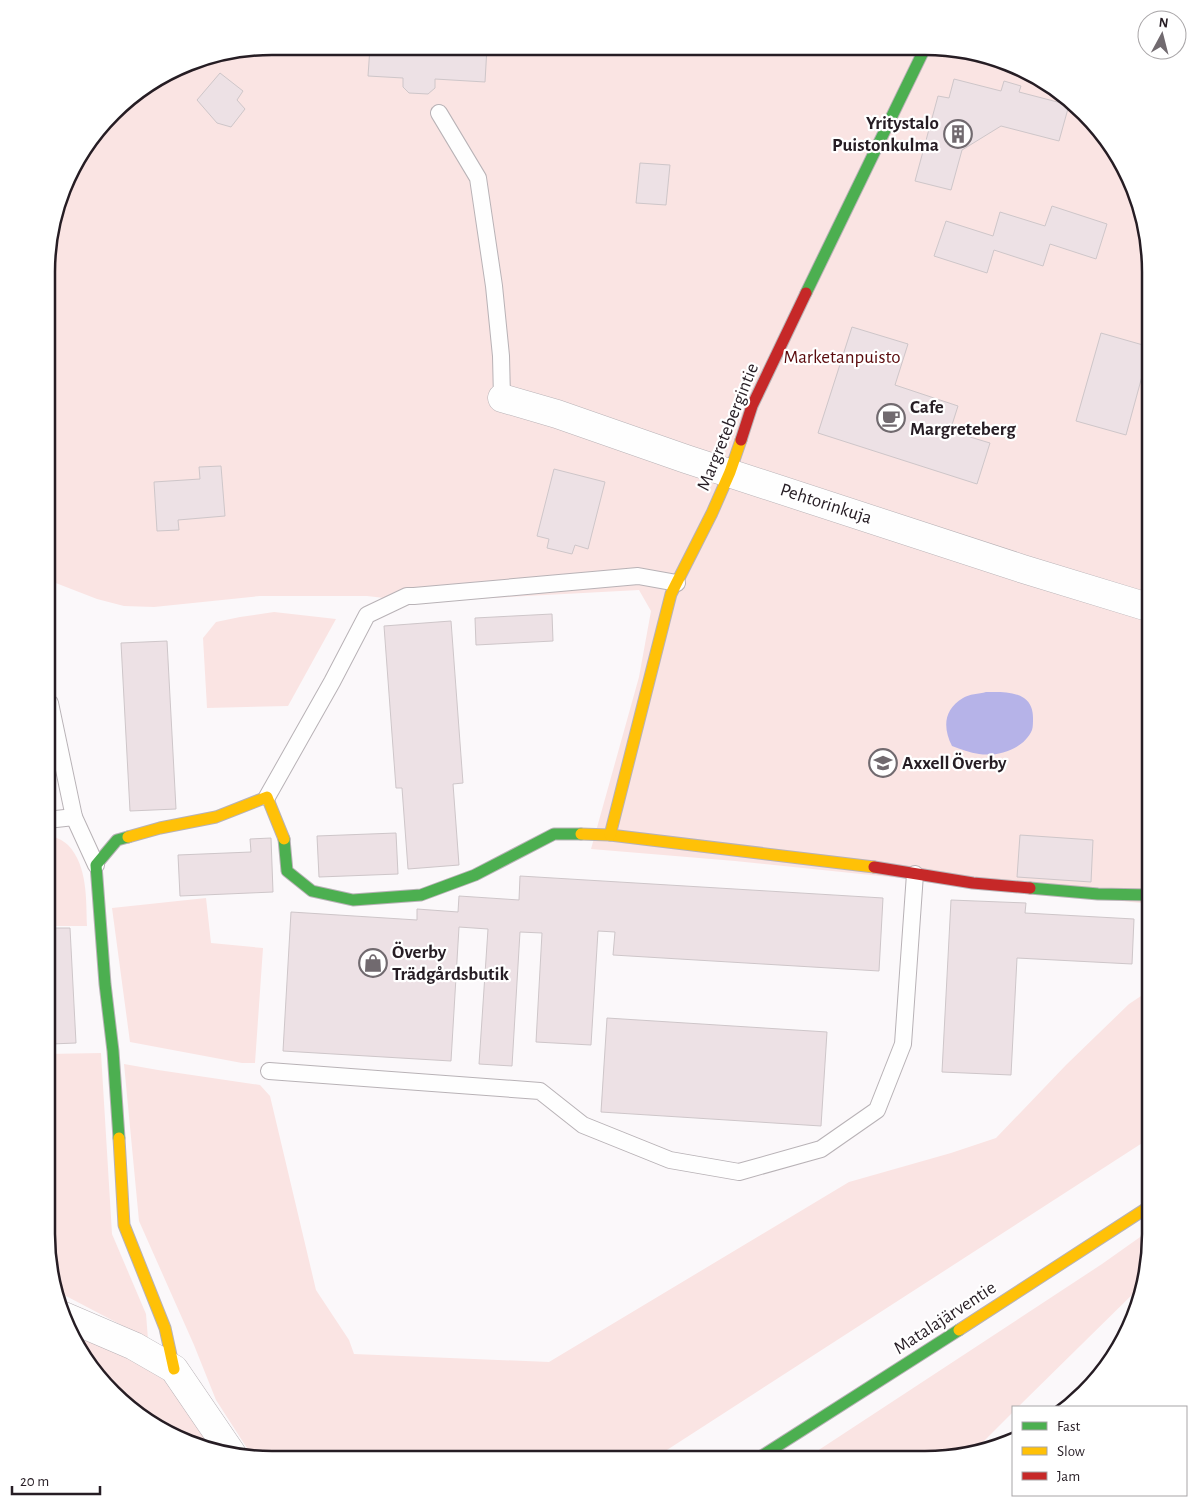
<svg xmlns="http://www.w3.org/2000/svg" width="1197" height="1506" viewBox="0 0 1197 1506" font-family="'Alegreya Sans',sans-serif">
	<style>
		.green { fill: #fae4e3 }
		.water { fill: #b6b3e8 }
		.building { fill: #ede1e5; stroke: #cec6c9 }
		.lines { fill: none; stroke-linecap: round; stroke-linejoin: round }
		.lane-casing { stroke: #b8b2b6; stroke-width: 18 }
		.street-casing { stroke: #b8b2b6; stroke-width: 29 }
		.fast-casing { stroke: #b8b2b6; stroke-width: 13 }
		.slow-casing { stroke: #b8b2b6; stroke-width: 13 }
		.jam-casing { stroke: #b8b2b6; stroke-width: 13 }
		.lane { stroke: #fefefe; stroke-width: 16 }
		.street { stroke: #fefefe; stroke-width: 28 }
		.fast { stroke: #4caf50; stroke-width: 11 }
		.slow { stroke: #ffc107; stroke-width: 11 }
		.jam { stroke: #c62828; stroke-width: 11 }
		.labels { text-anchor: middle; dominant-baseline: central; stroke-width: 4.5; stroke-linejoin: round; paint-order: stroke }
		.poi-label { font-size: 19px; font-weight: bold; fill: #261d24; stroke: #fff; text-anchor: start }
		.park-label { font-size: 19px; fill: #5a0a0c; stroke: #fff }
		.street-label { font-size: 19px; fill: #261d24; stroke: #fff }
		.rim { fill: none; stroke: #261d24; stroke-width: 2.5 }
	</style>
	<rect width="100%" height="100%" fill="#fbf8fa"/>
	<!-- green -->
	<g class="green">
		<polygon points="272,46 954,48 1050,85 1121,160 1143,214 1151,272 1150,904 735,861 591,849 639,677 651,611 639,590 418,602 367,596 260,596 154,607 124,606 97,599 48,580 48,243 76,160 124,102 199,58"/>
		<polygon points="274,612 336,619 288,706 207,708 203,638 216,622 240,617"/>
		<path d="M47,834C53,836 63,840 68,845C88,866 86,900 87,926H47Z"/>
		<polygon points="206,898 211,943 263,948 255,1063 242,1063 130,1042 112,908"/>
		<polygon points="1150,990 1150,1138 653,1459 254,1459 216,1400 194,1345 139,1221 124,1064 158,1070 260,1085 270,1096 316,1290 349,1340 354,1354 549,1362 849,1182 951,1153 996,1138 1066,1065 1129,1004"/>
		<polygon points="101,1053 112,1234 146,1314 148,1339 66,1296 54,1292 46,1234 47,1054"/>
		<polygon points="1150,1230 1150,1248 1143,1284 1018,1407 1013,1407 1013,1412 977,1448 939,1459 805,1459 1102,1264"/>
		<polygon points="69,1329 118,1349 164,1378 214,1451 200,1448 147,1422 76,1346"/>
	</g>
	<!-- water -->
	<path class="water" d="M986,692C998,692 1013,691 1024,698C1031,703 1033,710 1033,718C1033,722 1033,727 1032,730C1024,749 998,757 979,754C970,753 961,749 952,746C943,728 943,710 963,698C969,694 979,694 986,692Z"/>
	<!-- building -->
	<g class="building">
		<polygon points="370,47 487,47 485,82 435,79 435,88 428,94 409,93 403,87 403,78 368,76"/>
		<polygon points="220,73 243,91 237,100 245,109 231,127 217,123 197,100"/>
		<polygon points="954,79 1001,91 1004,81 1021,86 1019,92 1069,105 1059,141 1001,126 962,150 951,190 915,181 938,96 949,98"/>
		<polygon points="640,163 670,165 666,205 636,203"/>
		<polygon points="1052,206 1107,224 1096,259 1050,244 1043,266 994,250 987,273 934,256 946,221 993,236 1000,212 1045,226"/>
		<polygon points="852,327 908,344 895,385 958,406 950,431 990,443 977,484 818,433"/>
		<polygon points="1101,333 1150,347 1126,435 1076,421"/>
		<polygon points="221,466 225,516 178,520 179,530 157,531 154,482 200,479 199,467"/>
		<polygon points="554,469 605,482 588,549 575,545 572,554 547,548 549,539 537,536"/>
		<polygon points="552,614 553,641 476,645 475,618"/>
		<polygon points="451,621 463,783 453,784 459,865 408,869 402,788 396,788 384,626"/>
		<polygon points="167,641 176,809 130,811 121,643"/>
		<polygon points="396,833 398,874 319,877 317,836"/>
		<polygon points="1020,835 1093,840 1091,882 1017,877"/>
		<polygon points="271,838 273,892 180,896 178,855 251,852 250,839"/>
		<polygon points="520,876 883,898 879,971 613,955 615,932 598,931 591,1045 536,1042 542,933 520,932 512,1066 479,1064 488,929 459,927 451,1061 283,1051 291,912 417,920 417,909 458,912 459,896 519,900"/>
		<polygon points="951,900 1026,903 1025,913 1134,919 1132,964 1017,958 1011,1075 942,1072"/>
		<polygon points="47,928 70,928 76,1043 51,1044"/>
		<polygon points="607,1018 827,1032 821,1126 601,1112"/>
	</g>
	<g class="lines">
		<defs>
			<g id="lane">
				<polyline points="439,113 478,178 494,286 501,356 502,398"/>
				<polyline points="50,703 74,817"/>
				<polyline points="267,797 332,682 367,615 407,596 414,596 638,576 677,583"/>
				<polyline points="47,820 74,817 96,865"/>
				<polyline points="269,1071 540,1091 583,1125 670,1160 739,1172 821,1149 877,1110 903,1044 915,874"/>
			</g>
			<g id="street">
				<polyline points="502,398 557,414 686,459 1023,569 1151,608"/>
				<polyline points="64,1316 134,1346 174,1369 232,1454"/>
			</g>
			<g id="fast">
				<polyline points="806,293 925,48"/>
				<polyline points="284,839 287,871 312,891 353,900 421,895 475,875 554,834 581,834"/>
				<polyline points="1030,888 1098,894 1150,895"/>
				<polyline points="119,1138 113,1051 105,984 96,865 117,840 128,837"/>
				<polyline points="757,1459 959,1330"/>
			</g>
			<g id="slow">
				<polyline points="581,834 610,835 874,867"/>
				<polyline points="610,835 671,594 712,513 730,472 741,440"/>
				<polyline points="128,837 160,828 216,817 267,797 284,839"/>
				<polyline points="119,1138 124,1225 165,1328 174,1369"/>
				<polyline points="959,1330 1150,1206"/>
			</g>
			<g id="jam">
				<polyline points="741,440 752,406 806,293"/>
				<polyline points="874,867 973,883 1030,888"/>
			</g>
		</defs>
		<!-- lane casing -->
		<use href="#lane" class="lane-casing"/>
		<!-- street casing -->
		<use href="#street" class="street-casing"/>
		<!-- fast casing -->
		<use href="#fast" class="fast-casing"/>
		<!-- slow casing -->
		<use href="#slow" class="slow-casing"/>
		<!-- jam casing -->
		<use href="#jam" class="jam-casing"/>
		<!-- lane -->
		<use href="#lane" class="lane"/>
		<!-- street -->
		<use href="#street" class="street"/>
		<!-- fast -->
		<use href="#fast" class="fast"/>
		<!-- slow -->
		<use href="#slow" class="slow"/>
		<!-- jam -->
		<use href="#jam" class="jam"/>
	</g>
	<!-- icons -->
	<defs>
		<symbol id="building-ring" viewBox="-11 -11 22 22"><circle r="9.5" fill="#fff" stroke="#716a6f" stroke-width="1.5"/><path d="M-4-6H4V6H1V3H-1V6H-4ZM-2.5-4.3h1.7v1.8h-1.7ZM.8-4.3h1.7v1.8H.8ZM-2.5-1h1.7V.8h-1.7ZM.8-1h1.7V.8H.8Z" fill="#716a6f"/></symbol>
		<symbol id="cafe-ring" viewBox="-11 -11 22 22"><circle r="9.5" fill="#fff" stroke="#716a6f" stroke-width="1.5"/><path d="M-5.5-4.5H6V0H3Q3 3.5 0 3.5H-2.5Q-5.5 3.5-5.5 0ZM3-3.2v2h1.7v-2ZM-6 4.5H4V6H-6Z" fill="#716a6f"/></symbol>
		<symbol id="school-ring" viewBox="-11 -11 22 22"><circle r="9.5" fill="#fff" stroke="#716a6f" stroke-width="1.5"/><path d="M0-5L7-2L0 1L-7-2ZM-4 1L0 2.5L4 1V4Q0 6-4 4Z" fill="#716a6f"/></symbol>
		<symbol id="shop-ring" viewBox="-11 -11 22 22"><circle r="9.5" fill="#fff" stroke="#716a6f" stroke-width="1.5"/><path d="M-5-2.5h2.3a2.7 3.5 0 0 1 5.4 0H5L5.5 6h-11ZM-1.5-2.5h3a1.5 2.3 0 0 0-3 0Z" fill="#716a6f"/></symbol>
	</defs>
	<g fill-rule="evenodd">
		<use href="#building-ring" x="942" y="118" width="32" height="32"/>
		<use href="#cafe-ring" x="875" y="402" width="32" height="32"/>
		<use href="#school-ring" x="867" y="747" width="32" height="32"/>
		<use href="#shop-ring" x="357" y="947" width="32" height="32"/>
	</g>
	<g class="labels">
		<!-- poi labels -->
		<g class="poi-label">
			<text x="939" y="123" text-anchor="end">Yritystalo<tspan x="939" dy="22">Puistonkulma</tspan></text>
			<text x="910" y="407">Cafe<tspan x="910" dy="22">Margreteberg</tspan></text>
			<text x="902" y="763">Axxell Överby</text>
			<text x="392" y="952">Överby<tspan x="392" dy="22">Trädgårdsbutik</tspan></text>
		</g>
		<!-- park labels -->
		<g class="park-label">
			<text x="842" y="357">Marketanpuisto</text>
		</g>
		<!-- street labels -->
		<g class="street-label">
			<text transform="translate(728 427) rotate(-68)">Margretebergintie</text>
			<text transform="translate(826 504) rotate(18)">Pehtorinkuja</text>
			<text transform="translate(945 1318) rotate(-33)">Matalajärventie</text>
		</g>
	</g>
	<!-- crop -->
	<path d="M0 0H1197V1506H0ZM272 55H925A217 217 0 0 1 1142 272V1234A217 217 0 0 1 925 1451H272A217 217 0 0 1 55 1234V272A217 217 0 0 1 272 55Z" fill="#fff" fill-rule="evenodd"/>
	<path class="rim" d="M272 55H925A217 217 0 0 1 1142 272V1234A217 217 0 0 1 925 1451H272A217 217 0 0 1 55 1234V272A217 217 0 0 1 272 55Z"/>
	<!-- legend -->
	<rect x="1012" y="1406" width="175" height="90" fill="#ffffff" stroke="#a8a5a7"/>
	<rect x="1022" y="1422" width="25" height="8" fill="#4caf50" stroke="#a8a5a7"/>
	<text x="1057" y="1431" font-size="15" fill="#261d24">Fast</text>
	<rect x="1022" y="1447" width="25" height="8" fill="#ffc107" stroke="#a8a5a7"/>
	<text x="1057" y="1456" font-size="15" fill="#261d24">Slow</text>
	<rect x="1022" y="1472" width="25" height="8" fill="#c62828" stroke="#a8a5a7"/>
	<text x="1057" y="1481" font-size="15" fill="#261d24">Jam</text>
	<!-- north arrow -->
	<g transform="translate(1162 35) rotate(7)"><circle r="24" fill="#ffffff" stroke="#a8a5a7"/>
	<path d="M0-4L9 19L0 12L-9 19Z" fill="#716a6f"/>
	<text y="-8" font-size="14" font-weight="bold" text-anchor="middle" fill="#261d24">N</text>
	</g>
	<!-- scale -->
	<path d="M12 1486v8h88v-8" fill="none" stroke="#261d24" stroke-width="2.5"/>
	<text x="20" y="1486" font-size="15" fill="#261d24" stroke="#ffffff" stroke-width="4" paint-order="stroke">20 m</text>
</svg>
